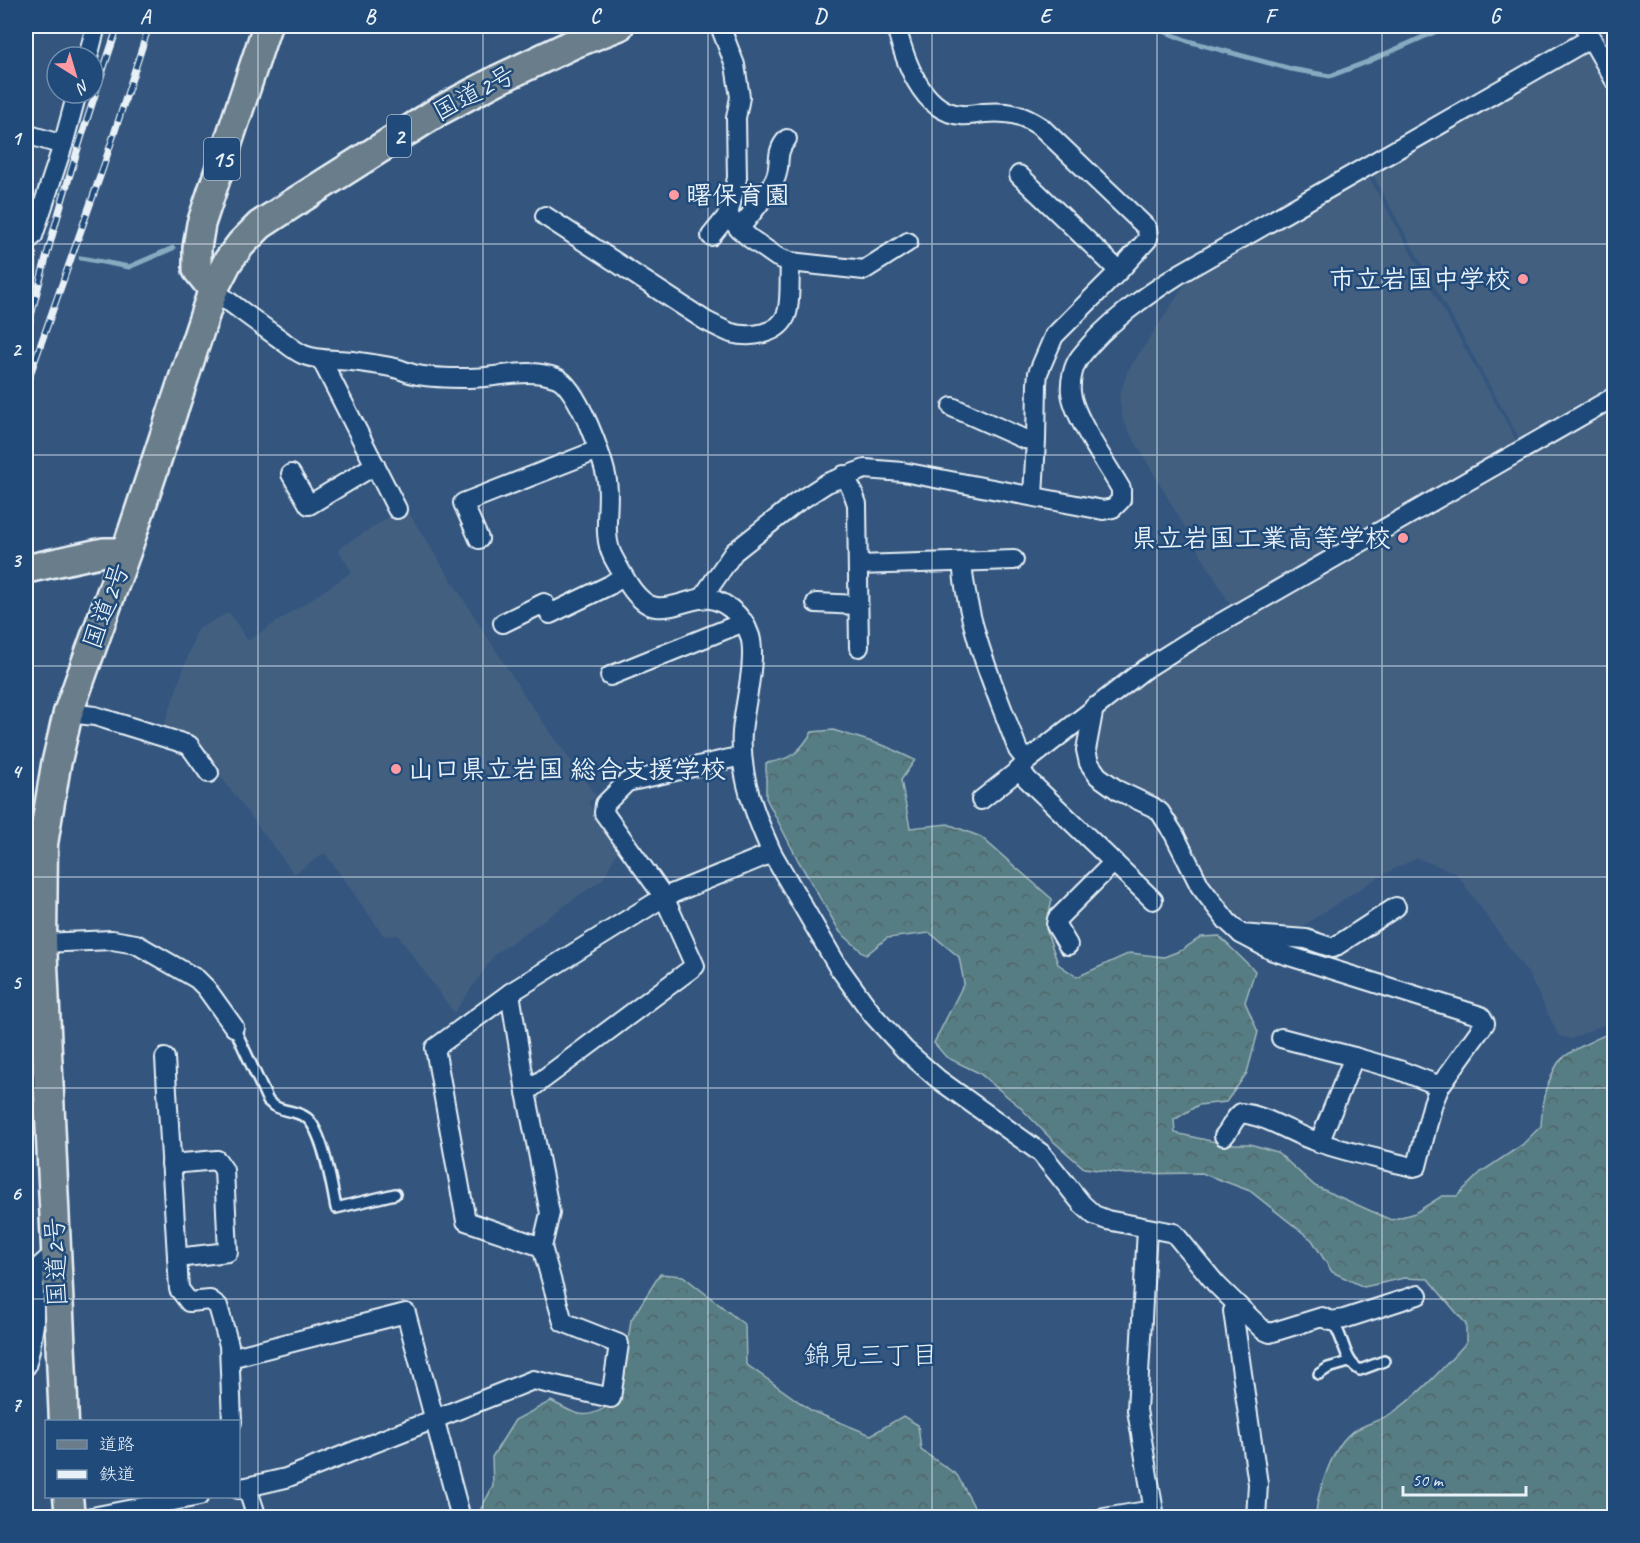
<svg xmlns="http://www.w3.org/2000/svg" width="1640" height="1543" viewBox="0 0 1640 1543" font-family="Caveat,'Klee One',sans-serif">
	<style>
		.built { fill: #435e80 }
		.forest { fill: url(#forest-crowns); stroke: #a0b7be; stroke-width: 1.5 }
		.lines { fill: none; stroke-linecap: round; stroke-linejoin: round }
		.stream { stroke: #86abc1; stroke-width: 5 }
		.service-casing { stroke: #e8f1f8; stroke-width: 14 }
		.minor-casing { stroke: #e8f1f8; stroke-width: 22 }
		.primary-casing { stroke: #e8f1f8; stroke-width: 32 }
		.trunk-casing { stroke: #e8f1f8; stroke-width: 33 }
		.service { stroke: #1f4a7a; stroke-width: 9 }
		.minor { stroke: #1f4a7a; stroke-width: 18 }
		.primary { stroke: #6b7d8b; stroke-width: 27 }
		.trunk { stroke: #6b7d8b; stroke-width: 28 }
		.rail-casing { stroke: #e8f1f8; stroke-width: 7 }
		.rail { stroke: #1f4a7a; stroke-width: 4.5; stroke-dasharray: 14; stroke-linecap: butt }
		.grid { fill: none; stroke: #e8f1f8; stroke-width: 1.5; stroke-opacity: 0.55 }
		.poi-dot { fill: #ff9aa2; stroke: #1f4a7a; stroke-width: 2 }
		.labels { text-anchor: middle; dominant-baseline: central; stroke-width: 5; stroke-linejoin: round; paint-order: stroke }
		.shield { fill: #1f4a7a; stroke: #acbfd2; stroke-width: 1.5 }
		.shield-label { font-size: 24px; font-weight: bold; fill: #e8f1f8 }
		.street-label { font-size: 26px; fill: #e8f1f8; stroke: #1f4a7a }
		.poi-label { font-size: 26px; font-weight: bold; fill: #e8f1f8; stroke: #1f4a7a; text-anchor: start }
		.neighbourhood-label { font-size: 27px; fill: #e8f1f8; stroke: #1f4a7a }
		.neatline { fill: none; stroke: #e8f1f8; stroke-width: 2 }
		.grid-label { font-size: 20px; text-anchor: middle; font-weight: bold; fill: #e8f1f8 }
	</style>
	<defs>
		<pattern id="forest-crowns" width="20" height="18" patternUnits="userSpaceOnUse" patternTransform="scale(1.5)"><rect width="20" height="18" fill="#577d83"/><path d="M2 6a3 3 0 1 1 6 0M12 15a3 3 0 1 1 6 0" fill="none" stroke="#4f6569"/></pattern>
	</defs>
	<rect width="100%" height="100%" fill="#34567e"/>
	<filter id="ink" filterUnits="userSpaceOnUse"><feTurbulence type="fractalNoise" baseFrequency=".0167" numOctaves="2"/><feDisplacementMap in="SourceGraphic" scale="12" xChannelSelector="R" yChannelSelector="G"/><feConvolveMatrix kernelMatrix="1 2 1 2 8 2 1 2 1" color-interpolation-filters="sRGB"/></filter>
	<g filter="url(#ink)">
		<!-- built -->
		<g class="built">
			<polygon points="1614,30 1614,384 1519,438 1372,174 1606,41 1605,36"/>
			<polygon points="1368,176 1525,456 1614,405 1614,1020 1571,1039 1559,1036 1529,975 1456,873 1417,858 1380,876 1298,929 1250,923 1229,910 1205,884 1172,810 1106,773 1095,758 1093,743 1104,713 1122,695 1147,676 1239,620 1123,421 1119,397 1127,372 1187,282"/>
			<polygon points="405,507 528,701 596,796 588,803 619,848 603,879 495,954 454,1013 398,935 384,936 325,853 294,874 195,742 162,731 197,630 229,612 248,641 352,572 338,549"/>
		</g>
		<!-- forest -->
		<g class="forest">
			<path d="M833,730L885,746L915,760L901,780L910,828L948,824L981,837L1052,899L1046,929L1058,964L1077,977L1130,953L1164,957L1182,950L1201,937L1219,936L1255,971L1245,1002L1258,1032L1247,1073L1226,1102L1198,1105L1174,1120L1175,1133L1224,1144H1250L1277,1152L1315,1186L1391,1220L1415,1213L1442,1196H1457L1481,1172L1522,1145L1541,1126C1542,1106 1547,1081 1558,1063C1566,1051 1601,1037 1614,1031V1517H1316C1316,1495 1333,1443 1354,1431C1367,1423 1383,1420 1395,1411C1422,1392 1444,1367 1466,1343V1324L1428,1279L1404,1278L1364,1287L1332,1272L1312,1240L1250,1191L1202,1173L1126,1174L1084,1168L1054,1142L1020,1107L979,1073L946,1057L934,1043L964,983L959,957L930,933L887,938L866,955L840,932L799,862L766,798V763C792,759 798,754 812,732Z"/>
			<path d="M660,1274L683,1276L745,1325L746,1364L812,1411L871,1435L903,1416L918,1425L921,1450L957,1475L978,1514L977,1518H476L493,1486L492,1457L515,1420L551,1401C581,1417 587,1421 616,1401L623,1375L631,1320Z"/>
		</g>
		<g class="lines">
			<!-- stream -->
			<g class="stream">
				<polyline points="1151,26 1188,41 1291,69 1330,76 1367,62 1448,26"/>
				<polyline points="81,258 129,267 173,248"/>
			</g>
			<defs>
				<g id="service">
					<path d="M234,1027L268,1101C279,1113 295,1109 307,1118C323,1132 332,1186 336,1208L395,1194"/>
					<path d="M1331,1321C1345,1335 1342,1360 1360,1370L1384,1361"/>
					<polyline points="1319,1374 1328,1368 1349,1362"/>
				</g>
				<g id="minor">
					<path d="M896,26C904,58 921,112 961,115C968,116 977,114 984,113C1009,111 1021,114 1041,127L1147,228L1148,239L1119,271L1054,336L1038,373L1037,384L1036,440L1033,496"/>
					<polyline points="1584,26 1614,79"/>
					<polyline points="88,57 96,26"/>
					<polyline points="26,134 63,145"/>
					<polyline points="1019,175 1119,271"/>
					<polyline points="728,215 739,229 751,239 777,257 790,262 864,270 908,242"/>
					<path d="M545,216L706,321C714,325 723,330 731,333C750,338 780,335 787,313C791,299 789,276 790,262"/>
					<path d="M739,229C752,213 766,197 775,179C782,164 774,153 787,139"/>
					<polyline points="711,236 728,215 737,178 736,118 740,97 735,65 720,26"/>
					<polyline points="26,242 33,236 63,145 77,93"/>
					<polyline points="26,256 26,269"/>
					<path d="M213,290C234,305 255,321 276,336C285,342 294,351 304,355C319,361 336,359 352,361C366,363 381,365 395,368C403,370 410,374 418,375C434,378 450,378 466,378C497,379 527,366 557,378C577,386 604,459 607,481C611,505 601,534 613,557C622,573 636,604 656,607C671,609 685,601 699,599C721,595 744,616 750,636C757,660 744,706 742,732C739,775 755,815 772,853L837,965L873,1015L905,1050L938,1079L1041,1153L1082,1204L1094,1215L1107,1220L1174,1233L1216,1284L1263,1330L1270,1333L1322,1317L1331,1321L1344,1319L1418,1295"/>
					<polyline points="321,359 397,509"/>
					<polyline points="952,407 1024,439 1036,440"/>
					<polyline points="291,474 309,505 375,465"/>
					<polyline points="844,475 852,490 857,504 859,647"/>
					<polyline points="479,539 463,503 598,450"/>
					<path d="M962,562C967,628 995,688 1018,750L1027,761"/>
					<polyline points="858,565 1014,560"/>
					<path d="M702,598L734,552L796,503L827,483L865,469L903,472L1103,510L1113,508L1121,500V489C1108,466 1073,416 1071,392C1070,381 1073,366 1080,357C1106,323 1145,296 1181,273L1591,38"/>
					<polyline points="816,603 858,605"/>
					<polyline points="503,623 544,603 550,614 610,585 623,576"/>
					<polyline points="610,676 744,622"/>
					<polyline points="1094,707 1086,750 1089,763 1098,776 1119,791 1153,807 1160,812 1174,834 1200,886 1227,921 1241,934 1306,939 1333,948 1396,907"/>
					<polyline points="68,713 95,716 189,745 209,773"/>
					<polyline points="981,800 1020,769"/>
					<polyline points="1153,900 1027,779 1020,769 1027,761 1142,671 1196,637 1614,397"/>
					<polyline points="42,943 112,940 136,944 197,979 206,988 234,1027"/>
					<polyline points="1068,945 1056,925 1057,919 1114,862"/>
					<polyline points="1281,1038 1354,1057 1319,1143"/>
					<polyline points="1354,1057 1399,1070 1440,1086"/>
					<polyline points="165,1058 179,1289 189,1302 210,1300 218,1306 229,1345 232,1422"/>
					<polyline points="26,1082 49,1081"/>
					<polyline points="526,1092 695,966 664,897 604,813 605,804 627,782 742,756"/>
					<path d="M1224,1136C1231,1129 1232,1120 1241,1113C1268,1116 1292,1134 1318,1142C1349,1153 1381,1159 1413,1167L1417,1166L1433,1103L1440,1086L1485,1023L1481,1016L1273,951L1241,934"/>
					<polyline points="171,1164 217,1160 224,1170 228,1252 177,1258"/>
					<polyline points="1147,1229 1137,1410 1155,1518"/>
					<polyline points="542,1247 466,1221 435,1048 510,993 664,897 772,853"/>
					<polyline points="1237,1306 1233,1311 1258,1484 1256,1518"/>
					<polyline points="230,1358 406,1313 461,1518"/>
					<polyline points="26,1366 30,1350 34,1324 34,1282 41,1265 56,1252"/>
					<polyline points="247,1487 257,1518"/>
					<polyline points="238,1489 286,1478 533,1380 611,1398 619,1344 563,1322 542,1247 550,1213 526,1092 510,993"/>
					<polyline points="87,1518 199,1496"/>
					<polyline points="1104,1518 1153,1510"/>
				</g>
				<g id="primary">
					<polyline points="213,290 197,270 197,248 201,224 267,26"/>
					<polyline points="26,569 104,552 126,552"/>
				</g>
				<g id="trunk">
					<polyline points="64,1422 42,943 43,844 56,765 68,713 126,552 213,290 228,261 241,244 260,225 292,204 439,111 497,80 573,44 619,26"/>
					<polyline points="68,1496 70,1518"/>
				</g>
			</defs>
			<!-- service casing -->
			<use href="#service" class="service-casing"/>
			<!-- minor casing -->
			<use href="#minor" class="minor-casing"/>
			<!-- primary casing -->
			<use href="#primary" class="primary-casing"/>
			<!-- trunk casing -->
			<use href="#trunk" class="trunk-casing"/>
			<!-- service -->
			<use href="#service" class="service"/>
			<!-- minor -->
			<use href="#minor" class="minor"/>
			<!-- primary -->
			<use href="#primary" class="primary"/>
			<!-- trunk -->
			<use href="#trunk" class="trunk"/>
			<defs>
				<g id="rail">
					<path d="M26,337C51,231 83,128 118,26"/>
					<polyline points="26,386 103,168 149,26"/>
				</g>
			</defs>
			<!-- rail casing -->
			<use href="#rail" class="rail-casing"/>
			<!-- rail -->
			<use href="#rail" class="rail"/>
		</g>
	</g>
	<!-- grid -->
	<path class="grid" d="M258,26V1518M483,26V1518M708,26V1518M932,26V1518M1157,26V1518M1382,26V1518M26,244H1614M26,455H1614M26,666H1614M26,877H1614M26,1088H1614M26,1299H1614"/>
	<!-- markers -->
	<g class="poi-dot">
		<circle cx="674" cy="195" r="6"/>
		<circle cx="1523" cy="279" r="6"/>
		<circle cx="1403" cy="538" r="6"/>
		<circle cx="396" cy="769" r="6"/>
	</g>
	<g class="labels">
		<!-- shield labels -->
		<g class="shield">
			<rect x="387" y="115" width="24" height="42" rx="4.5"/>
			<rect x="204" y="138" width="36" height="42" rx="4.5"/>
		</g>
		<g class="shield-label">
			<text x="399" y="136">2</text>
			<text x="222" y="159">15</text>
		</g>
		<!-- street labels -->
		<g class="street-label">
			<text transform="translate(474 93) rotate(-28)">国道2号</text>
			<text transform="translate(106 606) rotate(-70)">国道2号</text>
			<text transform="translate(56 1262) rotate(-92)">国道2号</text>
		</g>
		<!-- poi labels -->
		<g class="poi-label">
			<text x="686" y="195">曙保育園</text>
			<text x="1511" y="279" text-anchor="end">市立岩国中学校</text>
			<text x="1391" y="538" text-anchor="end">県立岩国工業高等学校</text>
			<text x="408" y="769">山口県立岩国 総合支援学校</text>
		</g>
		<!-- neighbourhood labels -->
		<g class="neighbourhood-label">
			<text x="871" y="1355">錦見三丁目</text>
		</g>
	</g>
	<!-- margin -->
	<rect width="1640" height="1543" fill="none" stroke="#1f4a7a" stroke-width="66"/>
	<!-- legend -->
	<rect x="45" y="1420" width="195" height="78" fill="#1f4a7a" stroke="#6f8dac" stroke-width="1.5"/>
	<rect x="57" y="1440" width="30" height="9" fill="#6b7d8b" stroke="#6f8dac" stroke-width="1.5"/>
	<text x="99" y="1450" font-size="18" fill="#e8f1f8">道路</text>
	<rect x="57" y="1470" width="30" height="9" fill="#e8f1f8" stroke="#6f8dac" stroke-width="1.5"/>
	<text x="99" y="1480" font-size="18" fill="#e8f1f8">鉄道</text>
	<!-- north arrow -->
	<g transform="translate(75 75) rotate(143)"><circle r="28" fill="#1f4a7a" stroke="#6f8dac" stroke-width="1.5"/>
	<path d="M0-4.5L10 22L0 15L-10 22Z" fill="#ff9aa2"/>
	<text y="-9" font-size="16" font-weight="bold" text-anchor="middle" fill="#e8f1f8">N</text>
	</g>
	<!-- scale -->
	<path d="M1403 1486v9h123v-9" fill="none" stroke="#e8f1f8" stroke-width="3"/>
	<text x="1412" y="1486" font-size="18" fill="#e8f1f8" stroke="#1f4a7a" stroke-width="4.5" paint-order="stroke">50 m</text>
	<rect x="33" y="33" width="1574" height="1477" class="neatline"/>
	<g class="grid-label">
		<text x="145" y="23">A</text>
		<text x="370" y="23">B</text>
		<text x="595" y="23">C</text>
		<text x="820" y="23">D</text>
		<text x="1045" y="23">E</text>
		<text x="1270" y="23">F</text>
		<text x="1495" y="23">G</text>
		<text x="16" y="145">1</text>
		<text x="16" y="356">2</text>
		<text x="16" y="567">3</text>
		<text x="16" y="778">4</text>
		<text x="16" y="989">5</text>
		<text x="16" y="1200">6</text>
		<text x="16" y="1411">7</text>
	</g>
</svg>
